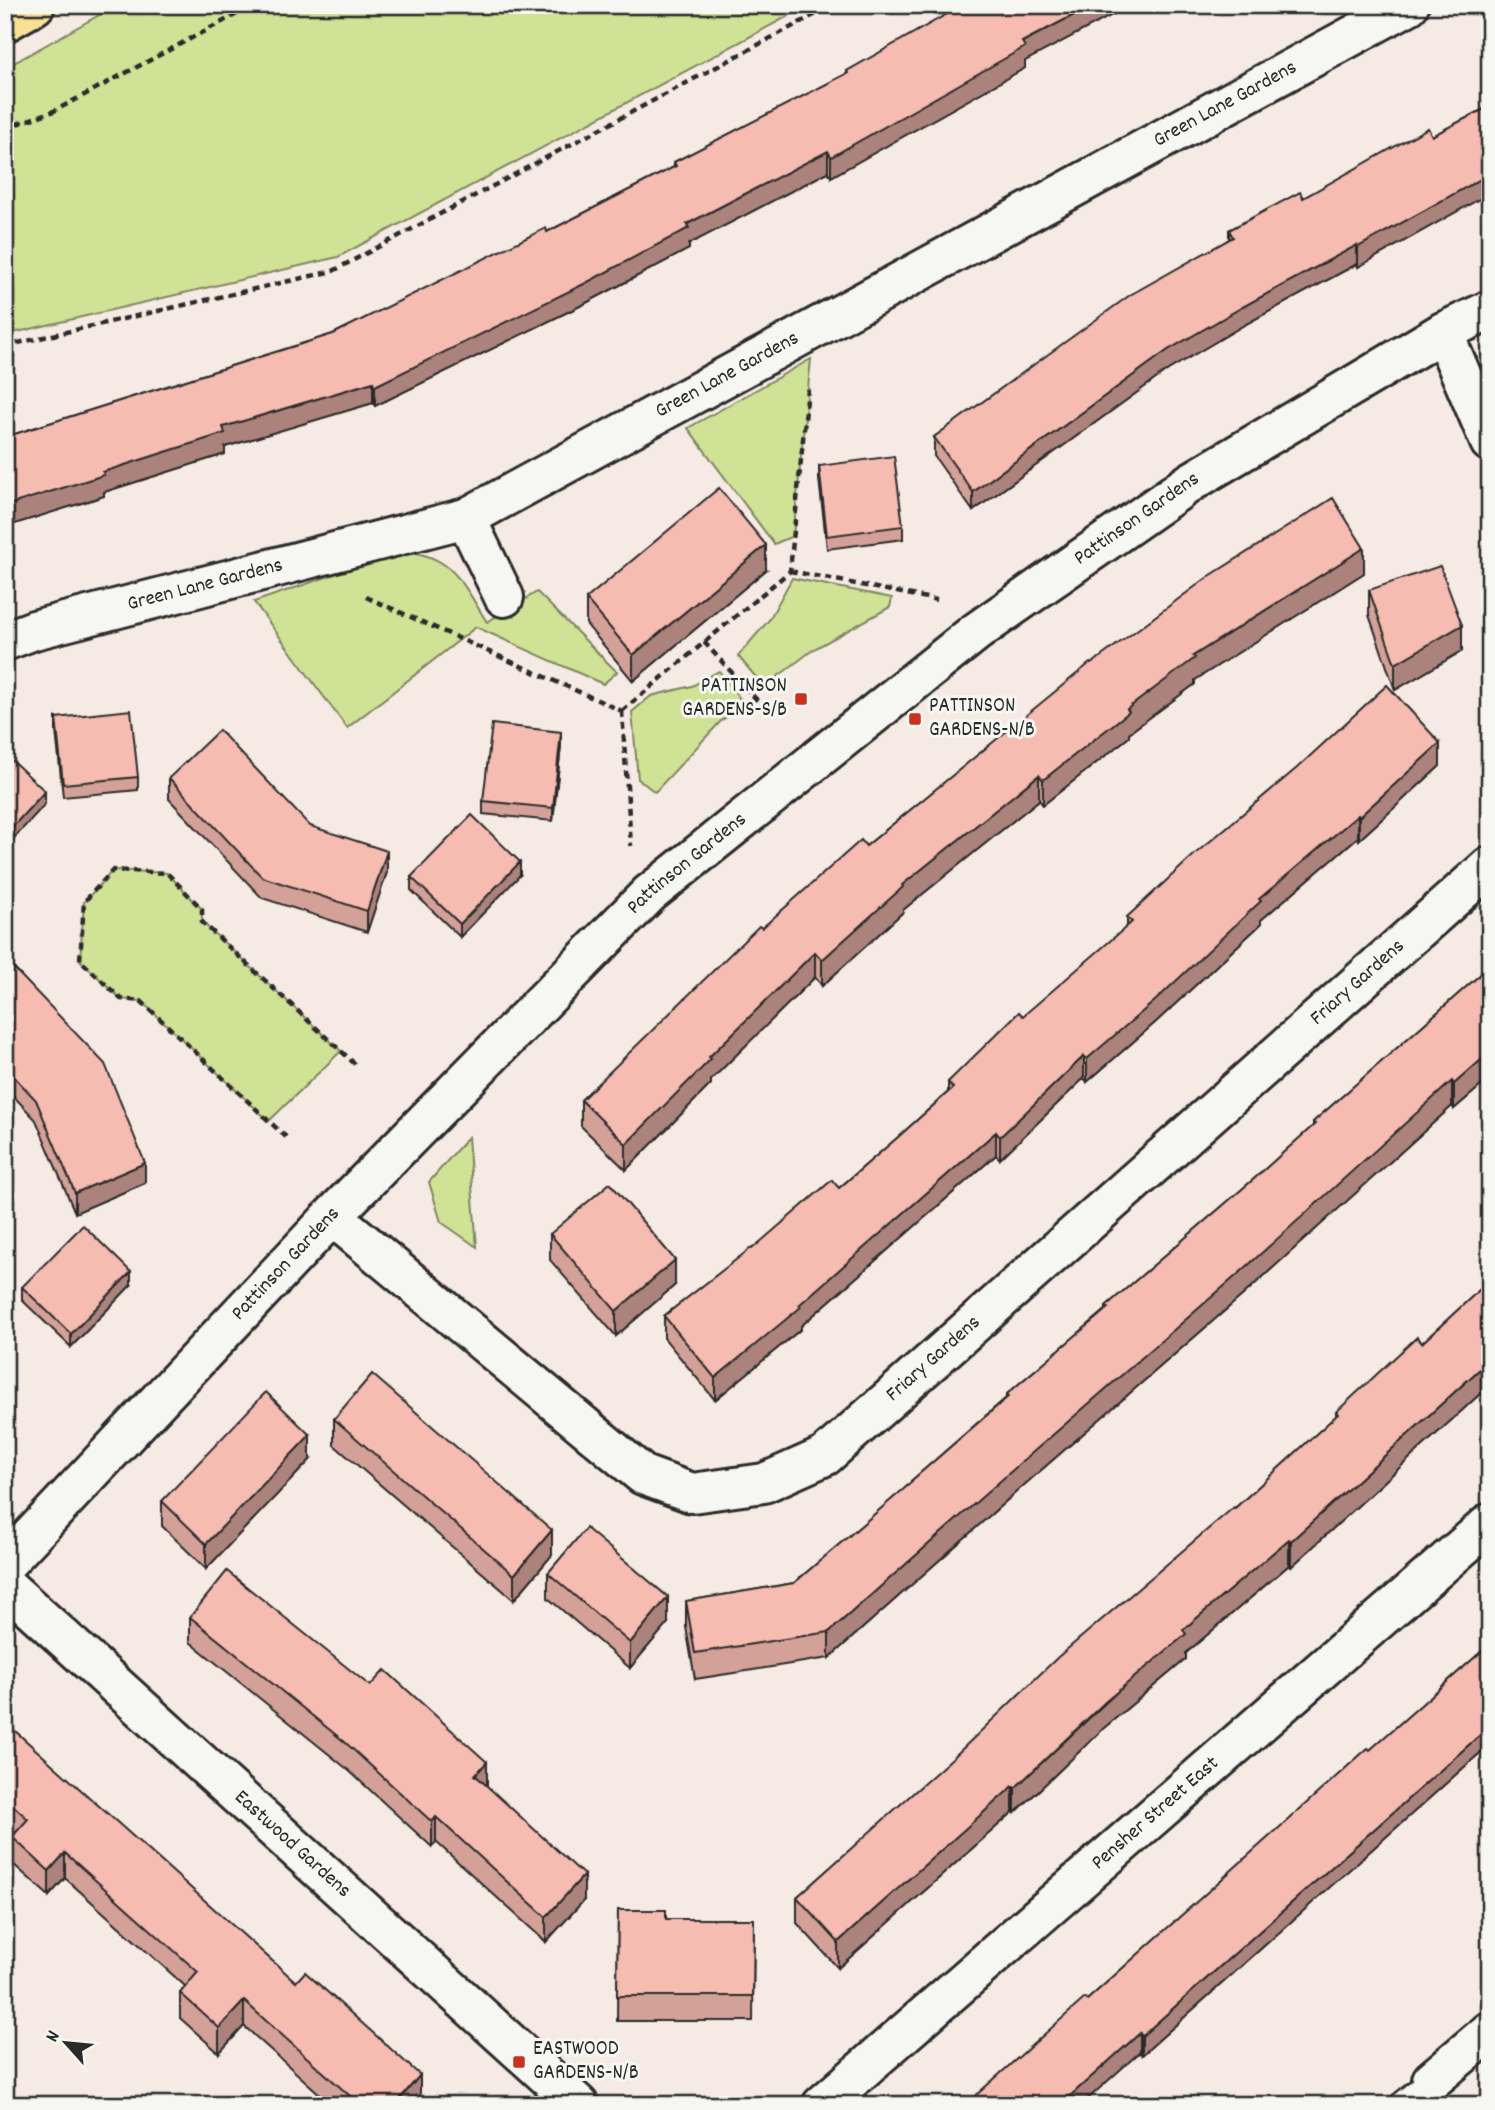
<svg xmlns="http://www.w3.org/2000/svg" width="1495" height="2110" viewBox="0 0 1495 2110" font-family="Dekko,sans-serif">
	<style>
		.green { fill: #cfe296; stroke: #7d8660; stroke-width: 2 }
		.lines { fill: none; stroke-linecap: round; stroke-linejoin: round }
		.service-casing { stroke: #2b2b2b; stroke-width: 28 }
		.minor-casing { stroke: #2b2b2b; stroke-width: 44 }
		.trunk-casing { stroke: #2b2b2b; stroke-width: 44 }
		.path { stroke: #2b2b2b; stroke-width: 4.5; stroke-dasharray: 7 5; stroke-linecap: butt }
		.service { stroke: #f6f6f2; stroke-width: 23 }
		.minor { stroke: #f6f6f2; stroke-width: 38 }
		.trunk { stroke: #f9e096; stroke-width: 38 }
		.wall { fill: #d4a198; stroke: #2b2b2b; stroke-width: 2 }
		.shaded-wall { fill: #ac837c; stroke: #2b2b2b; stroke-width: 2 }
		.building { fill: #f6bbb1; stroke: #2b2b2b; stroke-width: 2 }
		.poi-dot { fill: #c8321e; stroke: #f6f6f2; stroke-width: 2.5 }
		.labels { text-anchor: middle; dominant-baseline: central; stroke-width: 6; stroke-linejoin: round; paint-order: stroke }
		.street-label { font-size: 21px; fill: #2b2b2b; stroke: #f6f6f2 }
		.poi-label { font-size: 21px; fill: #2b2b2b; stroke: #f6f6f2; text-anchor: start }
	</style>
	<rect width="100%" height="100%" fill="#f6eae5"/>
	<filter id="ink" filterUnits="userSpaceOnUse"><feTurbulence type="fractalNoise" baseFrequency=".0143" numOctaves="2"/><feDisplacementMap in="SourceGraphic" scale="14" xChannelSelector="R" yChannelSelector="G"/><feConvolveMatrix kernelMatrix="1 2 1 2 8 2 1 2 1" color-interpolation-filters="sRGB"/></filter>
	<g filter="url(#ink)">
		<!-- green -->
		<g class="green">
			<polygon points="117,5 809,5 338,257 5,335 5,68"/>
			<polygon points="811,359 793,536 774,544 688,428"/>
			<path d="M402,551C453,555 462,583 487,622L537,592L617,672L603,684L476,627L347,728L254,602Z"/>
			<polygon points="792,578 892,598 890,607 814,649 764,687 738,656 769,620"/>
			<polygon points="719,671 744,704 721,721 655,792 638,779 632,712 651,696 692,686"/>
			<polygon points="113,870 167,873 202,909 202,922 341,1051 269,1121 141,1001 121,999 80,960 84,902"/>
			<polygon points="468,1137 477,1247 441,1222 429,1182"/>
		</g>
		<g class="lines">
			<defs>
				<polyline id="service" points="1401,2105 1432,2080"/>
				<g id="minor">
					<polyline points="1443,332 1490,442"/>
					<polyline points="466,518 504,597"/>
					<path id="s1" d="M5,641L34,630L466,518L1409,5"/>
					<path id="s2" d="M332,1216L643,1475L692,1493L764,1483L825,1456L1490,866"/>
					<path id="s3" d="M5,1564L332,1216L649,894L976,632L1191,482L1443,332L1490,310"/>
					<path id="s4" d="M5,1585L579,2105"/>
					<polyline points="1432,2080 1490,2031"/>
					<path id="s5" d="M822,2105L1490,1523"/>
				</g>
				<polyline id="trunk" points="5,22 35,5"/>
			</defs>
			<!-- service casing -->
			<use href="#service" class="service-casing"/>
			<!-- minor casing -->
			<use href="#minor" class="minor-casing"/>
			<!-- trunk casing -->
			<use href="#trunk" class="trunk-casing"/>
			<!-- path -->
			<g class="path">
				<polyline points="5,128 54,111 254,5"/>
				<polyline points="5,346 333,271 833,5"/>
				<polyline points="790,571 937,600"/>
				<polyline points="366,597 622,711"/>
				<polyline points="704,642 766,710"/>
				<polyline points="622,711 790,571 808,389"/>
				<polyline points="622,711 631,846"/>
				<polyline points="286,1137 141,1001 121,999 80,960 84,902 113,870 167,873 202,909 202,922 355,1064"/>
			</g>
			<!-- service -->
			<use href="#service" class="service"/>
			<!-- minor -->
			<use href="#minor" class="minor"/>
			<!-- trunk -->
			<use href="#trunk" class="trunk"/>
		</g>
		<!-- wall -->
		<g class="wall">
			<polygon points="1025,61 1025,68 831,177 828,172 689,244 689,249 584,304 375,406 373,403 225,447 225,454 104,492 104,496 5,527 5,437 333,334 547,232 674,167 674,162 847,74 847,71"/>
			<polygon points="1490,106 1490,196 1488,194 1358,267 1357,264 1244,325 1168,370 973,511 934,456 934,437 1229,239 1229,230 1303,198 1432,136"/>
			<polygon points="819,466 903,526 903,539 827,549 819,479"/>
			<polygon points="766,570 633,681 586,624 586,599"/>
			<polygon points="1364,573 1195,680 1195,684 1129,733 1129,737 1043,805 1039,800 903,910 903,912 822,986 815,977 711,1080 711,1084 626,1170 581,1126 581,1100 762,928 866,846 1091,664"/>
			<polygon points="1369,590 1462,651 1395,690 1369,615"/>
			<polygon points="56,718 138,777 138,790 63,797 56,731"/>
			<polygon points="561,745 553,821 483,814 483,801"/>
			<polygon points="1440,766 1359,840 1358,837 1261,920 1261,924 1156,1022 1087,1082 1084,1078 1000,1159 996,1155 801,1326 801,1329 715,1400 664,1338 664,1316 752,1249 839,1188 897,1138 948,1092 948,1082 1127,927 1127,917"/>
			<polygon points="169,778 310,826 387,872 367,932 262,898 169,799"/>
			<polygon points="520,875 460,937 411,890 411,877"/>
			<polygon points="5,959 145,1183 75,1213 36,1120 5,1087"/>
			<polygon points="1490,966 1490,1078 1454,1109 1452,1106 1244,1294 1032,1478 829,1658 695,1679 686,1627 686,1601 794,1583 911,1483 911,1481 1007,1397 1007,1394 1106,1310 1106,1306 1255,1178 1313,1126 1313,1122"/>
			<polygon points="550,1234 675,1285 616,1336 550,1260"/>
			<polygon points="1490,1280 1490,1390 1483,1396 1481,1393 1291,1567 1289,1565 1186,1653 1186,1659 1105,1727 1015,1813 1013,1812 838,1968 797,1923 797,1897 1235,1508 1336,1416 1336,1412 1422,1343"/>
			<polygon points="131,1285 71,1347 22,1300 22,1287"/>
			<polygon points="334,1419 552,1555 514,1600 334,1445"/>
			<polygon points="310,1460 206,1569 162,1526 162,1501"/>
			<polygon points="548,1573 668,1623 630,1668 548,1598"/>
			<polygon points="190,1617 487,1786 584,1900 546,1942 436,1842 432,1847 346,1768 190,1642"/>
			<polygon points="1490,1644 1490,1744 1142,2055 1087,2000"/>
			<polygon points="5,1722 420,2100 417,2105 332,2105 244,2026 219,2053 180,2018 180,1993 185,1986 65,1878 49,1896 12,1863 12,1837 16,1833 5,1823"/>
			<polygon points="618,1910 666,1919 754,1919 753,2021 617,2021"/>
		</g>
		<!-- shaded-wall -->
		<g class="shaded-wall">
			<polygon points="1093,5 1131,5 1025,61 1025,68 831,177 831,157 1022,42"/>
			<polygon points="828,151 828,172 689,244 689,249 584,304 375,406 375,386"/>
			<polygon points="1488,175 1488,194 1358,267 1358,247"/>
			<polygon points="1357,245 1357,264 1244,325 1168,370 973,511 973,492 1168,350 1244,306"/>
			<polygon points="373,382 373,403 225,447 225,454 104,492 104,496 5,527 5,506 103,472 223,427"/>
			<polygon points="766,545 766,570 633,681 633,655"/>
			<polygon points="1364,548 1364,573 1195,680 1195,684 1129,733 1129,737 1043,805 1043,780 1127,709 1193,656"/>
			<polygon points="1462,625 1462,651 1395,690 1395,664"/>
			<polygon points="561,732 561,745 553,821 553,808"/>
			<polygon points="1440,743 1440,766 1359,840 1359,817"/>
			<polygon points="1039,775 1039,800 903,910 903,912 822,986 822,960 902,885"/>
			<polygon points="45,791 45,804 5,848 5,835"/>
			<polygon points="1358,815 1358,837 1261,920 1261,924 1156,1022 1087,1082 1087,1059 1259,899"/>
			<polygon points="387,851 387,872 367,932 367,911"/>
			<polygon points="520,862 520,875 460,937 460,924"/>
			<polygon points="815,952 815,977 711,1080 711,1084 626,1170 626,1144 709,1057"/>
			<polygon points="1490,1052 1490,1078 1454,1109 1454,1084"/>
			<polygon points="1084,1056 1084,1078 1000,1159 1000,1137"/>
			<polygon points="1452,1081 1452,1106 1244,1294 1032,1478 829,1658 829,1632"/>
			<polygon points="996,1132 996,1155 801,1326 801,1329 715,1400 715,1378"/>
			<polygon points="145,1163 145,1183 75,1213 75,1193"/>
			<polygon points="675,1260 675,1285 616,1336 616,1311"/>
			<polygon points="131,1272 131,1285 71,1347 71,1334"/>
			<polygon points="1490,1365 1490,1390 1483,1396 1483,1370"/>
			<polygon points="1481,1368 1481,1393 1291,1567 1291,1541"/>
			<polygon points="310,1435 310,1460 206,1569 206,1544"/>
			<polygon points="552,1530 552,1555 514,1600 514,1575"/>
			<polygon points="1289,1539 1289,1565 1186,1653 1186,1659 1105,1727 1015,1813 1015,1788 1183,1630"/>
			<polygon points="668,1597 668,1623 630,1668 630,1643"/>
			<polygon points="1490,1726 1490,1744 1142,2055 1142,2036"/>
			<polygon points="487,1762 487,1787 475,1775"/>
			<polygon points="1013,1786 1013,1812 838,1968 838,1942"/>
			<polygon points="436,1817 436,1842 432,1847 432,1822"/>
			<polygon points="65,1853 65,1878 49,1896 49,1871"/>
			<polygon points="584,1875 584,1900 546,1942 546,1917"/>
			<polygon points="244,2001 244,2026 219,2053 219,2028"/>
			<polygon points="1140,2033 1140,2052 1081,2105 1060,2105"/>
			<polygon points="420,2075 420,2100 417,2105 395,2105"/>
		</g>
		<!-- building -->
		<g class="building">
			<polygon points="963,5 1093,5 1022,42 1025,47 831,157 828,151 687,224 689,228 584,284 375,386 373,382 223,427 225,433 103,472 104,475 5,506 5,437 333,334 546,228 547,232 676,166 674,162 848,73 847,71"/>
			<polygon points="1490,106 1490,177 1488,175 1358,247 1357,245 1244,306 1168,350 973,492 934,437 1130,295 1233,237 1229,230 1300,192 1303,198 1428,128 1432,136"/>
			<polygon points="894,456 903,526 827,536 819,466"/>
			<polygon points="719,488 766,545 633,655 586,599"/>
			<polygon points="1333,498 1364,548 1193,656 1195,658 1127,709 1129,712 1043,780 1039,775 902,885 903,887 822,960 815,952 709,1057 711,1059 626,1144 581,1100 759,926 762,928 861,840 866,846 1090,663 1091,664 1208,577"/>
			<polygon points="1440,566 1462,625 1395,664 1369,590"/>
			<polygon points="1387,685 1440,743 1359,817 1358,815 1259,899 1261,901 1156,1000 1087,1059 1084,1056 1000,1137 996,1132 799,1305 801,1307 715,1378 664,1316 751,1248 752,1249 832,1180 839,1188 897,1138 953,1088 948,1082 1019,1012 1023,1016 1132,922 1127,917 1195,854 1297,768"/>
			<polygon points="131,710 138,777 63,784 56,718"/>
			<polygon points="492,724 561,732 553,808 483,801"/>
			<polygon points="219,730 310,826 387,851 367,911 262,877 169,778"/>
			<polygon points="5,754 45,791 5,835"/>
			<polygon points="472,815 520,862 460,924 411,877"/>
			<polygon points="5,959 105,1064 145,1163 75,1193 36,1100 5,1067"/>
			<polygon points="1490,966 1490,1052 1454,1084 1452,1081 1244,1269 1032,1453 829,1632 695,1653 686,1601 794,1583 912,1482 911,1481 1009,1396 1007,1394 1108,1308 1106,1306 1255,1178 1315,1124 1313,1122"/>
			<polygon points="610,1183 675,1260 616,1311 550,1234"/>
			<polygon points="83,1225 131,1272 71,1334 22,1287"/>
			<polygon points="1490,1280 1490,1365 1483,1370 1481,1368 1291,1541 1289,1539 1183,1630 1186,1634 1105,1702 1015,1788 1013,1786 838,1942 797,1897 959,1752 1058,1657 1234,1507 1235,1508 1338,1414 1336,1412 1417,1337 1422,1343"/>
			<polygon points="372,1374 552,1530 514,1575 334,1419"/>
			<polygon points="266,1392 310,1435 206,1544 162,1501"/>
			<polygon points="586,1528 668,1597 630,1643 548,1573"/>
			<polygon points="227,1571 370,1686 385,1670 487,1762 475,1775 584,1875 546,1917 436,1817 432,1822 346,1743 190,1617"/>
			<polygon points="1490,1644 1490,1726 1142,2036 1140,2033 1060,2105 965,2105 1085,1998 1087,2000 1368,1748 1370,1750"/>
			<polygon points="5,1722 296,1982 305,1972 420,2075 395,2105 360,2105 244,2001 219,2028 180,1993 198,1972 65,1853 49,1871 12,1837 28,1819 5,1798"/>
			<polygon points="618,1910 666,1910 666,1919 754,1919 753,1996 617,1996"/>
		</g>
	</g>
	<!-- markers -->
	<g class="poi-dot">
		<rect x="794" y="692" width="14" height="14" rx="3.5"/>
		<rect x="908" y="712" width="14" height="14" rx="3.5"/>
		<rect x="512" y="2055" width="14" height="14" rx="3.5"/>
	</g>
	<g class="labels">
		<!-- street labels -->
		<g class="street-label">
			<text stroke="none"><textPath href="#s1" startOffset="1342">Green Lane Gardens</textPath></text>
			<text stroke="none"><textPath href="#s1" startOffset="775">Green Lane Gardens</textPath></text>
			<text stroke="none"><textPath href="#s3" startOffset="1545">Pattinson Gardens</textPath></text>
			<text stroke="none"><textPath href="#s1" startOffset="208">Green Lane Gardens</textPath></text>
			<text stroke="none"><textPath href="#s3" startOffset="978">Pattinson Gardens</textPath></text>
			<text stroke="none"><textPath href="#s2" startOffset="1309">Friary Gardens</textPath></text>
			<text stroke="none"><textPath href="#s3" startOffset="411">Pattinson Gardens</textPath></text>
			<text stroke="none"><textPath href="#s2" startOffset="742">Friary Gardens</textPath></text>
			<text stroke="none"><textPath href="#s5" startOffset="443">Pensher Street East</textPath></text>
			<text stroke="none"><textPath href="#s4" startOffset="387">Eastwood Gardens</textPath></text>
		</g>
		<!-- poi labels -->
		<g class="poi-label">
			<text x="787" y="687" text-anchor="end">PATTINSON<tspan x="787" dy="24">GARDENS-S/B</tspan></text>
			<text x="929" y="707">PATTINSON<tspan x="929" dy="24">GARDENS-N/B</tspan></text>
			<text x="533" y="2050">EASTWOOD<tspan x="533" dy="24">GARDENS-N/B</tspan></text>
		</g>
	</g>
	<!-- margin -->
	<rect width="1495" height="2110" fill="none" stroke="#f6f6f2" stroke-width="28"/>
	<rect x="14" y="14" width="1467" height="2082" fill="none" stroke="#2b2b2b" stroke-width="2.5" filter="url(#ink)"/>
	<!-- north arrow -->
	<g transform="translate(66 2043) rotate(297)" stroke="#f6f6f2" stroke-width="5" paint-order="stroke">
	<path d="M0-5L12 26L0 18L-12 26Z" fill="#2b2b2b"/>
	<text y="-10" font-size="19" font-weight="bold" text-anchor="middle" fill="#2b2b2b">N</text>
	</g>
</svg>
